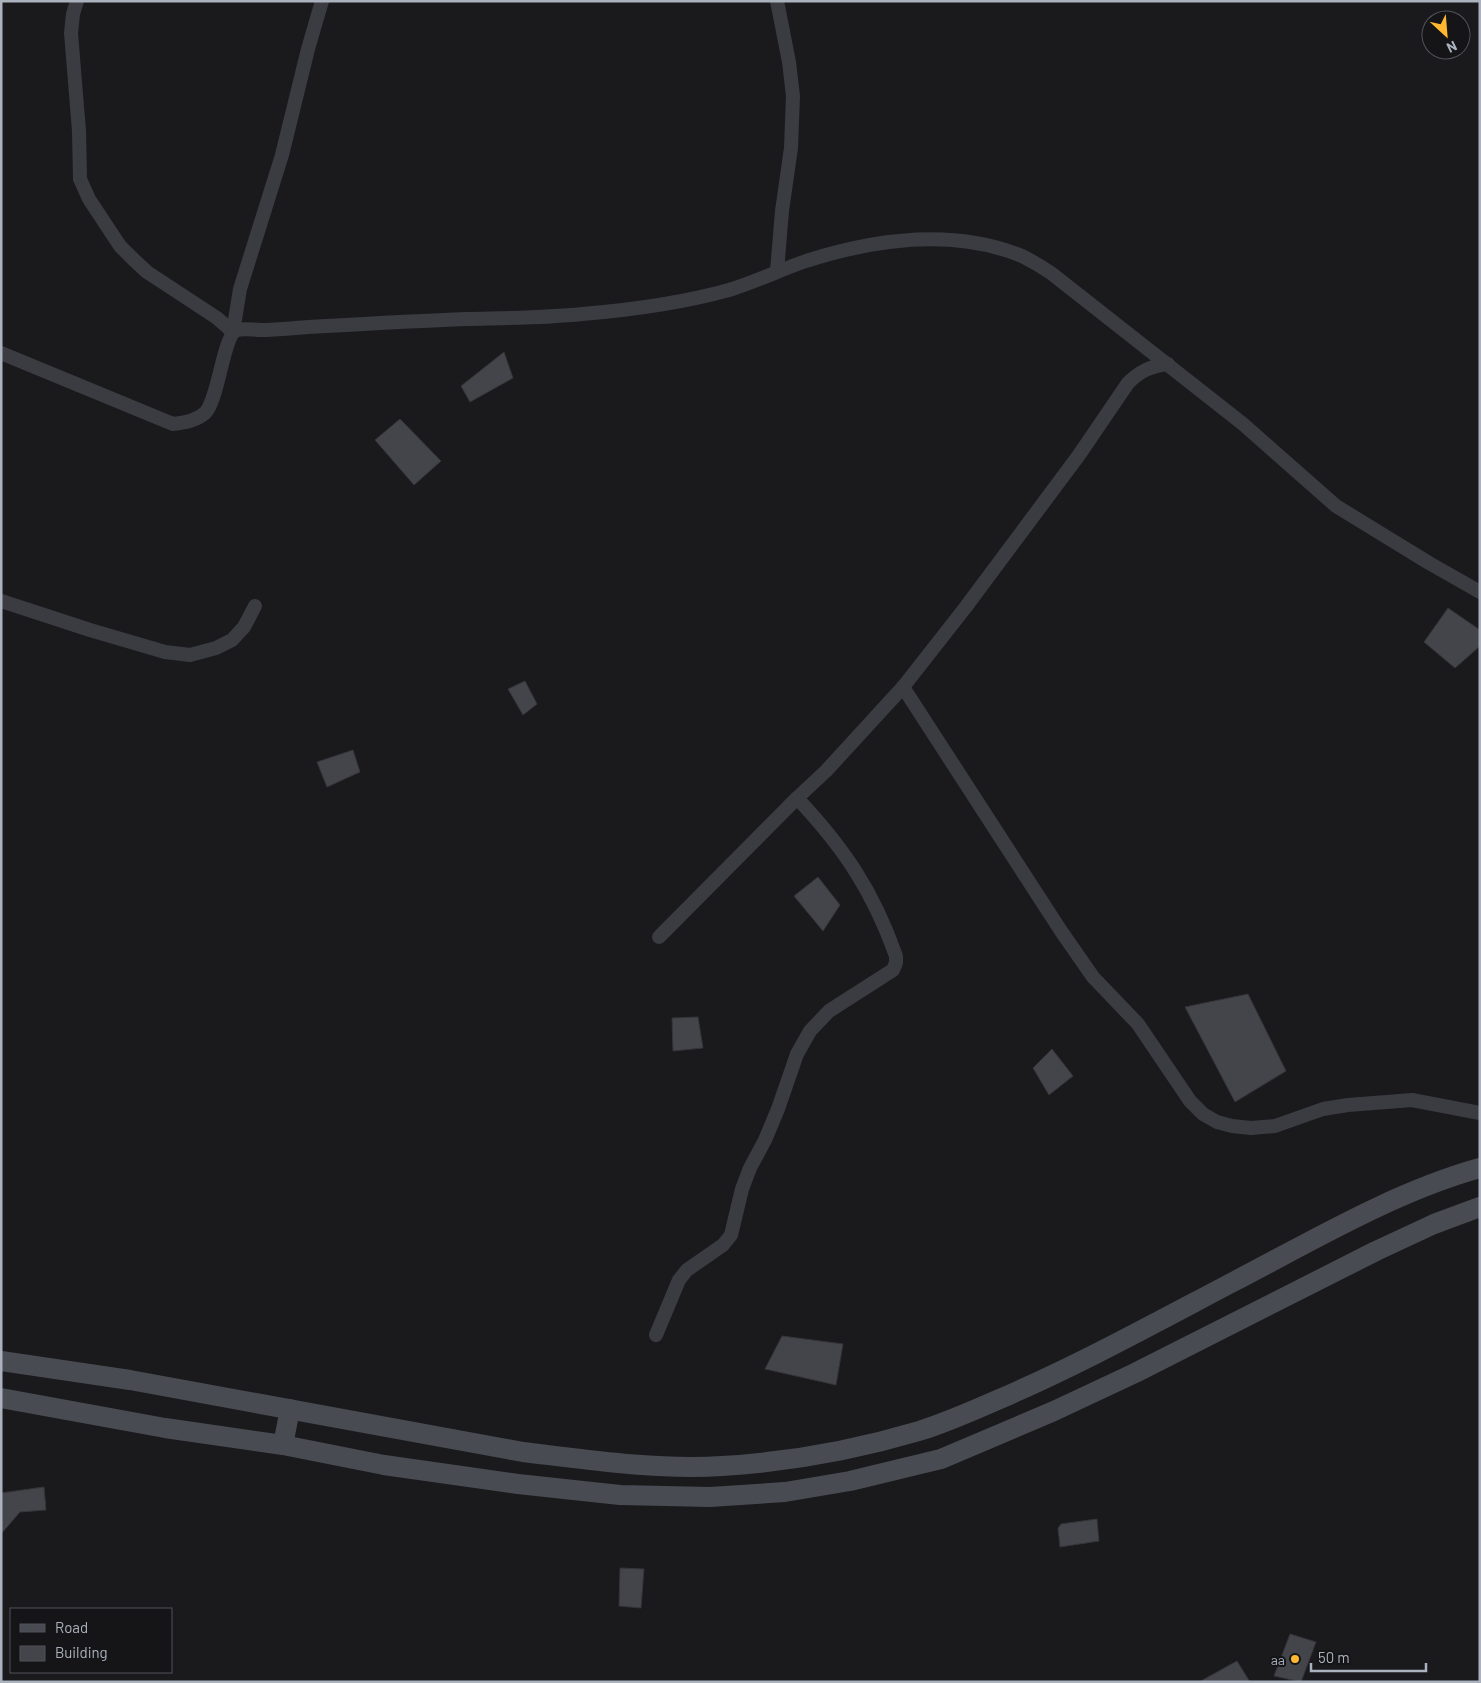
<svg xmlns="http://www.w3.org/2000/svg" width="1481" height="1683" viewBox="0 0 1481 1683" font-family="Barlow,sans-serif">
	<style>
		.building { fill: #44454a; stroke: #343439 }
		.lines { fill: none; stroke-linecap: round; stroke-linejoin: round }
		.street { stroke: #3a3c42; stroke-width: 14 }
		.secondary { stroke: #484b52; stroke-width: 20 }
		.poi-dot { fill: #ffb82f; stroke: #151518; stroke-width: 2 }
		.labels { text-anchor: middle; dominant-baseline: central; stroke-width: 4; stroke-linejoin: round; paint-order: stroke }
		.poi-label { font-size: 14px; fill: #abb1bd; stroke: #151518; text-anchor: end }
	</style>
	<rect width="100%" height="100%" fill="#1a1a1d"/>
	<!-- building -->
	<g class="building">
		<polygon points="504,352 513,378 470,402 461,386"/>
		<polygon points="400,419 441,461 414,485 375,440"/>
		<polygon points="1448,608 1480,630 1480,646 1455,668 1424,642"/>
		<polygon points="525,681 537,704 523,715 508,689"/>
		<polygon points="353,750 360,772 327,787 317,762"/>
		<polygon points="818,877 840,905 823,931 794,896"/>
		<polygon points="1248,994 1286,1071 1235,1102 1185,1007"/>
		<polygon points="698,1017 703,1048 673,1051 672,1018"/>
		<polygon points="1052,1049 1073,1076 1049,1095 1033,1068"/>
		<polygon points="782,1336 843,1344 836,1385 765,1369"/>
		<polygon points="44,1487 46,1510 20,1512 1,1534 1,1493"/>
		<polygon points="1097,1519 1099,1541 1060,1547 1058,1528 1061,1524"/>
		<polygon points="620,1568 644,1569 641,1608 619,1606"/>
		<polygon points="1290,1634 1316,1642 1301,1682 1274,1676"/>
		<polygon points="1237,1661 1250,1682 1199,1682"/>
	</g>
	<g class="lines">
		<!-- street -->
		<g class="street">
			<polyline points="77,1 73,14 71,33 79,131 80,179 89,199 120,246 133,259 147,272 217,318 233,332"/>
			<polyline points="777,1 789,62 793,96 791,148 782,211 777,271"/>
			<polyline points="233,332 240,289 282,155 308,49 322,1"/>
			<path d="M1,353L173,424C184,423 196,421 205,413C219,399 223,335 237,330C244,328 254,330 261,330C277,330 293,328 309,327C362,324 414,321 467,319C506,318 544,318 582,314C631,310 682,303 729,290C755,282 780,270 806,261C875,239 953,228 1022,256C1032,261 1042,267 1051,273L1243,424L1336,506L1429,563L1480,592"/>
			<polyline points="1,601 90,630 165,652 190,655 216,648 232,640 244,627 255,606"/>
			<polyline points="903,687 1061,931 1093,977 1138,1024 1190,1101 1203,1114 1217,1122 1232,1126 1251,1128 1275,1126 1323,1109 1348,1105 1412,1100 1480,1113"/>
			<path d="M659,937L797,798L826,771L903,687L965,608L1079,455L1128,383C1140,371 1151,366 1168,364"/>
			<path d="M656,1335L679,1280L687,1270L723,1245L731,1235L742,1189L750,1168L765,1140L778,1109L797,1054L810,1031L829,1011L893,970L896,963V956C873,891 844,848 797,798"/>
		</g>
		<!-- secondary -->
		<g class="secondary">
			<path d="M1,1361L130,1380L523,1452C589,1460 656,1470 722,1466C789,1462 855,1450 919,1431C945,1423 970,1412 995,1401C1077,1366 1155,1323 1233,1282C1312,1241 1394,1192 1480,1168"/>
			<polyline points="1,1398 165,1428 283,1445 384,1465 518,1484 620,1495 710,1497 785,1492 850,1481 941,1459 1054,1411 1135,1373 1376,1251 1434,1224 1480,1207"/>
			<polyline points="283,1445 290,1409"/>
		</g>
	</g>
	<!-- markers -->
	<circle class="poi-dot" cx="1295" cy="1659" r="5"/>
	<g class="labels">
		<!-- poi labels -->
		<g class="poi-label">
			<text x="1285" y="1659">aa</text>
		</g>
	</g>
	<!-- border -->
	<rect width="1481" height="1683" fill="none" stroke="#abb1bd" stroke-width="5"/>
	<!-- legend -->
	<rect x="10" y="1608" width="162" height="65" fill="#151518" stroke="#51535a"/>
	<rect x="20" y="1624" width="25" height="8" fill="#484b52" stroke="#51535a"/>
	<text x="55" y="1633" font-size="15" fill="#abb1bd">Road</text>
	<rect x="20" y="1646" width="25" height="15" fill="#44454a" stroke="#51535a"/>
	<text x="55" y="1658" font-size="15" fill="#abb1bd">Building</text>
	<!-- north arrow -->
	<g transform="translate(1446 35) rotate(154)"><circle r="24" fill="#151518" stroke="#51535a"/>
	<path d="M0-4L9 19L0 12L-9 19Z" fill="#ffb82f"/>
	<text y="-8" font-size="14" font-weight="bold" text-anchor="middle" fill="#abb1bd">N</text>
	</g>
	<!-- scale -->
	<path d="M1311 1663v8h115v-8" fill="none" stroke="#abb1bd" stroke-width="2.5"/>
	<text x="1318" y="1663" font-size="15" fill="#abb1bd" stroke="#151518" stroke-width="4" paint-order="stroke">50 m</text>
</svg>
